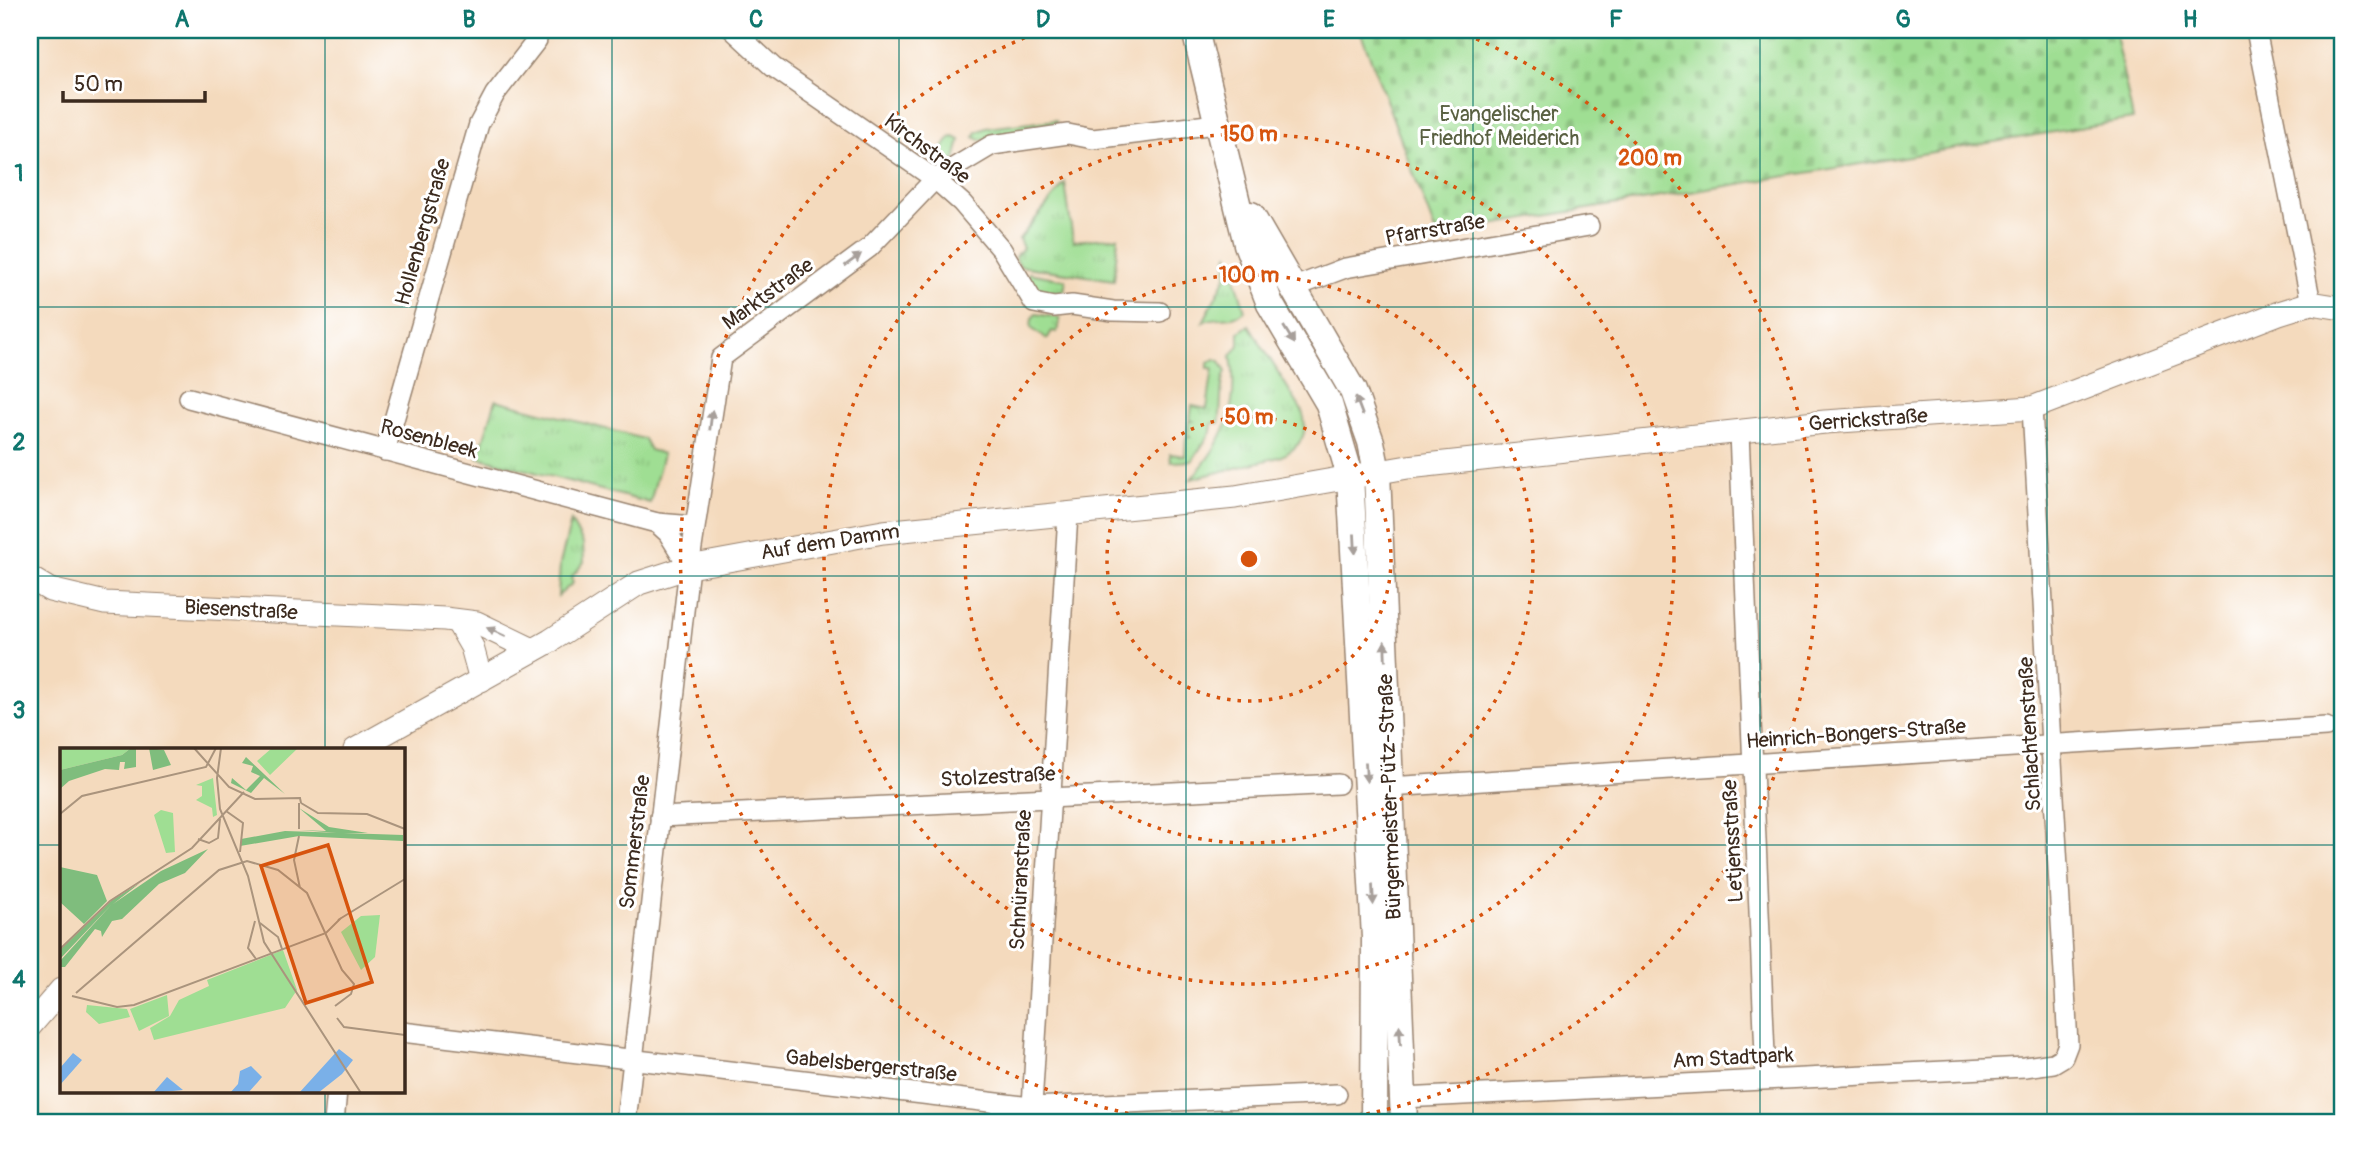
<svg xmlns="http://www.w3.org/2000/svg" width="2372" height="1152" viewBox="0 0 2372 1152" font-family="Pangolin,sans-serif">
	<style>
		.grass { fill: url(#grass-tufts); stroke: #6d8458; stroke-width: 2 }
		.cemetery { fill: url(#cemetery-stones); stroke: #6d8458; stroke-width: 2 }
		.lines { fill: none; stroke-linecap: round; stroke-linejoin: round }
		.minor-casing { stroke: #98826e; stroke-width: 22 }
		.tertiary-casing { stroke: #98826e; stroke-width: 25 }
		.secondary-casing { stroke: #98826e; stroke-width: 29 }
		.minor { stroke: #fff; stroke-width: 19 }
		.tertiary { stroke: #fff; stroke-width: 23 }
		.secondary { stroke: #fff; stroke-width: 26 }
		.oneway { fill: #a79f9a }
		.grid { fill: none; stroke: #0f766e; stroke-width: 2; stroke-opacity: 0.55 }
		.ring { fill: none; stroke: #d7540e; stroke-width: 3.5; stroke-dasharray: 3.5 7 }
		.labels { text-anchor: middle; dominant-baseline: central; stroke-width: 6; stroke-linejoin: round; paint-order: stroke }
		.park-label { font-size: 21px; fill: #596041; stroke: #fff }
		.street-label { font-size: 21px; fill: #3b2a1e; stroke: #fff }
		.inset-road { fill: none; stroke: #aa947d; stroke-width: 2 }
		.view { fill: #d7540e; fill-opacity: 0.15; stroke: #d7540e; stroke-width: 3.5 }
		.inset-edge { fill: none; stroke: #3b2a1e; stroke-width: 3.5 }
		.centre { fill: #d7540e; stroke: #fff; stroke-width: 3.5 }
		.ring-label { font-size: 21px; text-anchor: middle; font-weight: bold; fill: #d7540e; stroke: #fff; stroke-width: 6; stroke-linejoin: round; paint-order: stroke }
		.neatline { fill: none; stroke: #0f766e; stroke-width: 2.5 }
		.grid-label { font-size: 23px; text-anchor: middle; font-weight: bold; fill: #0f766e }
	</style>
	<defs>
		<pattern id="grass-tufts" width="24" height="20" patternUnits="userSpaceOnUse" patternTransform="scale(1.75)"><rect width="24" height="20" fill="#9fde93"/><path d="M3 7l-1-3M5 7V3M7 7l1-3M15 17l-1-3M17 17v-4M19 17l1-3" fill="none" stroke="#8abf7e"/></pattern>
		<pattern id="cemetery-stones" width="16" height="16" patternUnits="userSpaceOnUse" patternTransform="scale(1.75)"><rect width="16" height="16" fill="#9fde93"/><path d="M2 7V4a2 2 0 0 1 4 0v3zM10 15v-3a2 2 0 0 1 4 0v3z" fill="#8abf7e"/></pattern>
	</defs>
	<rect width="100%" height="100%" fill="#fff"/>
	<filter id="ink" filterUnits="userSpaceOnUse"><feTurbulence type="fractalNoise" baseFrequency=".0143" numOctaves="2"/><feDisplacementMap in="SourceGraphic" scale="14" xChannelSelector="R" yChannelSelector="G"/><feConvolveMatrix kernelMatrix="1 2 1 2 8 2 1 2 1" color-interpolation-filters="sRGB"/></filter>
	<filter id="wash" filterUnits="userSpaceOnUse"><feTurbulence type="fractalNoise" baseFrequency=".00686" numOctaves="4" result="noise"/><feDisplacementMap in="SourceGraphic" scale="28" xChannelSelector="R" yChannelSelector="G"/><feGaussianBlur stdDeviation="1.57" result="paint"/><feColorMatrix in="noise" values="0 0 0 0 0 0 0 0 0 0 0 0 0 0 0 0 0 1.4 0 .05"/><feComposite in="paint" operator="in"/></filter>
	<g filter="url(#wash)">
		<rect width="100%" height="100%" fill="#f4dabd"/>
		<!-- grass -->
		<g class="grass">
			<polygon points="1056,120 1058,129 980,140 974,137 977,132 986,128"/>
			<polygon points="954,137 960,140 955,160 942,164 940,152 950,138"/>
			<polygon points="1065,183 1073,241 1118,237 1114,280 1020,266 1015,257 1023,248 1019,239"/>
			<path d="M1228,253L1245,311C1232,322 1218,314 1203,322L1226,277Z"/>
			<polygon points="1029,273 1066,280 1062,302 1044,300 1027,278"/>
			<polygon points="1036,314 1060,318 1057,332 1052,331 1047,339 1031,328 1032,318"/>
			<path d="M1249,325L1302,411C1310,433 1300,449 1279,457L1191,479C1224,442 1240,407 1231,356L1239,345V332Z"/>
			<path d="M1215,359L1220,361L1226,372C1219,385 1222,407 1219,423H1212L1211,432L1192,461L1171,462L1170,454L1185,456L1186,438L1190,437L1187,435L1189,421H1193L1190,419L1192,406L1207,409L1213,368H1208V364Z"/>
			<polygon points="496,400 644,439 650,450 663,454 650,503 478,457"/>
			<polygon points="571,521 583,543 584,562 571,578 573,583 558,596 560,564"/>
		</g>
		<!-- cemetery -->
		<polygon class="cemetery" points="1360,30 2114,30 2133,119 1436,234"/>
	</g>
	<g filter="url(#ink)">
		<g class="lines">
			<defs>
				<g id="minor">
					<polyline points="733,30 773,67 935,179 962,203 1002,250 1034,303 1054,307 1072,305 1113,311 1160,312"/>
					<polyline points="2256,30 2311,303"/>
					<polyline points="1292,288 1345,268 1589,226"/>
					<polyline points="189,398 657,523 694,526"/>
					<polyline points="1739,433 1766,1079"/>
					<polyline points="385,451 479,124 495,94 537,40"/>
					<polyline points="657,523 668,533 689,567"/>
					<polyline points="1389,787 2326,727"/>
					<polyline points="660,817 1338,784"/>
					<polyline points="402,1032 1031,1107 1337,1094"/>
					<polyline points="1403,1098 2025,1067 2053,1063 2063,1057 2068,1044 2032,408"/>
					<polyline points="334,1122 337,1091"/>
					<polyline points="626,1122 689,567 721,358 869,248 935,179 992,145 1068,134 1093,139 1216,124"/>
					<polyline points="1031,1122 1068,514"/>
				</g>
				<g id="tertiary">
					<polyline points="30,578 50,590 105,603 445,619 477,623 533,650"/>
					<polyline points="457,621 472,647 481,680"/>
					<polyline points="355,750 550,641 639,583 689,567 883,532 1235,497 1408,467 1825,422 2032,408 2279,313 2311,303 2342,308"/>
					<polyline points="30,1026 61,990"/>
				</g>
				<g id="secondary">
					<polyline points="1195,30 1247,244 1270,304 1329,404 1350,476 1375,938 1374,1122"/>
					<polyline points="1251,215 1353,391 1371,442 1377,472 1404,1122"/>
				</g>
			</defs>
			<!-- minor casing -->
			<use href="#minor" class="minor-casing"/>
			<!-- tertiary casing -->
			<use href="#tertiary" class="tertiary-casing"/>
			<!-- secondary casing -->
			<use href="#secondary" class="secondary-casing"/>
			<!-- minor -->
			<use href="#minor" class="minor"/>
			<!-- tertiary -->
			<use href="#tertiary" class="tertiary"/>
			<!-- secondary -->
			<use href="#secondary" class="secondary"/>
		</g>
		<!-- one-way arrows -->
		<defs><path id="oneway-solid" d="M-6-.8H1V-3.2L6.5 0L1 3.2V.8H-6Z" transform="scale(1.75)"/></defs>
		<g class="oneway">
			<use href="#oneway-solid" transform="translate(853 260) rotate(-36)"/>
			<use href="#oneway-solid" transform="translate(1289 335) rotate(58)"/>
			<use href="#oneway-solid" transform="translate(1359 406) rotate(-111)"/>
			<use href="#oneway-solid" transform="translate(711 420) rotate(-83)"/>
			<use href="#oneway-solid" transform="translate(1355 544) rotate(87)"/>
			<use href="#oneway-solid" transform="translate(496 632) rotate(-155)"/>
			<use href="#oneway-solid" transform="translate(1385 651) rotate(-92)"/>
			<use href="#oneway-solid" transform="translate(1366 772) rotate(87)"/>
			<use href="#oneway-solid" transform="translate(1373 895) rotate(87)"/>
			<use href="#oneway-solid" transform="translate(1400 1035) rotate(-93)"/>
		</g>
	</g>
	<!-- grid -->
	<path class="grid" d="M325,30V750M612,30V1122M899,30V1122M1186,30V1122M1473,30V1122M1760,30V1122M2047,30V1122M30,307H2342M30,576H2342M30,845H61M402,845H2342M325,1091V1122"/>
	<!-- distance rings -->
	<g class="ring">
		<circle cx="1249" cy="559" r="142"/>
		<circle cx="1249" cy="559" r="284"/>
		<circle cx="1249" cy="559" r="425"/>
		<path d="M1180 1122A567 567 0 0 1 1041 31M1457 31A567 567 0 0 1 1318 1122"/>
	</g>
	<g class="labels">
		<!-- park labels -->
		<g class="park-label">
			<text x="1499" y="114">Evangelischer<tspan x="1499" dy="24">Friedhof Meiderich</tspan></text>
		</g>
		<!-- street labels -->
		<g class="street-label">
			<text transform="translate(927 149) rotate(37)">Kirchstraße</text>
			<text transform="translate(1435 230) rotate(-10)">Pfarrstraße</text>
			<text transform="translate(423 232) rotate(-74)">Hollenbergstraße</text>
			<text transform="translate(768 294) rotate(-36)">Marktstraße</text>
			<text transform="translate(1868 420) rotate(-4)">Gerrickstraße</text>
			<text transform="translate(429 439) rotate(15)">Rosenbleek</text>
			<text transform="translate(830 542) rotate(-9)">Auf dem Damm</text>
			<text transform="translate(241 610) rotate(3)">Biesenstraße</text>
			<text transform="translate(1856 734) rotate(-4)">Heinrich-Bongers-Straße</text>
			<text transform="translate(2030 734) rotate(-93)">Schlachtenstraße</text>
			<text transform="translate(998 777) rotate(-3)">Stolzestraße</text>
			<text transform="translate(1390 797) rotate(-92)">Bürgermeister-Pütz-Straße</text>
			<text transform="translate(1733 841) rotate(-93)">Letjensstraße</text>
			<text transform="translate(635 842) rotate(-83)">Sommerstraße</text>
			<text transform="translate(1021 880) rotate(-87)">Schnüranstraße</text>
			<text transform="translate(1733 1058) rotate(-3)">Am Stadtpark</text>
			<text transform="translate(871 1066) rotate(6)">Gabelsbergerstraße</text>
		</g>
	</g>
	<!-- overview -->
	<g transform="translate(60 748)">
		<rect width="345" height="345" fill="#f4dabd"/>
		<path d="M0,0H71L62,7L0,22ZM212,0H238L210,27L197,13ZM153,30L157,67L153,69L152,60L136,52L142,48V38L136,37ZM223,202L237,242L225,260L94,292L90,280L110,268L119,252L149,238L147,232Z" fill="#9fde93"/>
		<path d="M71,0H76V19L64,21L65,14H60L59,22L45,21L9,33L0,41V22L62,7ZM89,0L104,2L111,17L93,22ZM186,9L225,46L204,30L191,45L171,35L172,30L186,42L200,28L191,24L193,18L182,15ZM239,60L269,79L308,85H280L239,82L266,83ZM225,83L343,87V93L239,88L180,98L181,91ZM148,101L125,125L99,136L62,171L52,173L42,189L41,183L35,181L5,219H0V213L52,156L0,211V202L52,152L80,135L53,156L101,123ZM0,119L37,127L47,153L24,176L0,154Z" fill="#7fbd7d"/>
		<path d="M320,167L315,209L301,222L281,184L301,168Z" fill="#9fde93"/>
		<path d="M101,62L113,65L115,104L106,105L94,67ZM107,247L109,268L79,283L70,261ZM27,257L67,261L70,269L39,276L26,264Z" fill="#9fde93"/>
		<path d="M279,301L293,312L282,326L258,345H239ZM13,305L22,312L0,337V320ZM191,318L202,329L197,335L188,345H170L178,336L180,323ZM107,329L123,342L93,345Z" fill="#7ab0e8"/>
		<path class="inset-road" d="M134,0L169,39L195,51L240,50L241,55M161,0L157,30L160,61L188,128L204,194L301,345M239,55V81M241,55L258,65L307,66L345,81M166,63L183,75L180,104M0,66L22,48L146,19L156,0M239,88L234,112L240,140M138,91L149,95L158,90L160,71M278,172L345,131M195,173L188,200L196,211M200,175L218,189L222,201M0,201L50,153L132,100L184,44M16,245L159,122L187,113L218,122L247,145L282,222L294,236L291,246L275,258M12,248L57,259L74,257L266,185L281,170M277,270L284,279L345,287"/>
		<path class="view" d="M268,97L312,234L246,255L201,118Z"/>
		<rect width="345" height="345" class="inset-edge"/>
	</g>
	<circle cx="1249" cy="559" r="10" class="centre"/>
	<g class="ring-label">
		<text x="1249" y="141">150 m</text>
		<text x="1650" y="165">200 m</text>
		<text x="1249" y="282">100 m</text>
		<text x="1249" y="424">50 m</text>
	</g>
	<!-- margin -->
	<rect width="2372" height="1152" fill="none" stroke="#fff" stroke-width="77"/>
	<!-- scale -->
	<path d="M63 91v10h142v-10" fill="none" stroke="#3b2a1e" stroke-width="3.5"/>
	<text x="74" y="91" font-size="21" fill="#3b2a1e" stroke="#ffffff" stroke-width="5" paint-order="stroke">50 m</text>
	<rect x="38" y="38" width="2296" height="1076" class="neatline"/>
	<g class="grid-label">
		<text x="182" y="27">A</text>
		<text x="469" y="27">B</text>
		<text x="756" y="27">C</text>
		<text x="1043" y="27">D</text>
		<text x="1329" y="27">E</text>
		<text x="1616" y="27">F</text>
		<text x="1903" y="27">G</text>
		<text x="2190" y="27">H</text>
		<text x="19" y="181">1</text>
		<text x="19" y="450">2</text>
		<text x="19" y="718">3</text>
		<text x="19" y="987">4</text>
	</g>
</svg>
